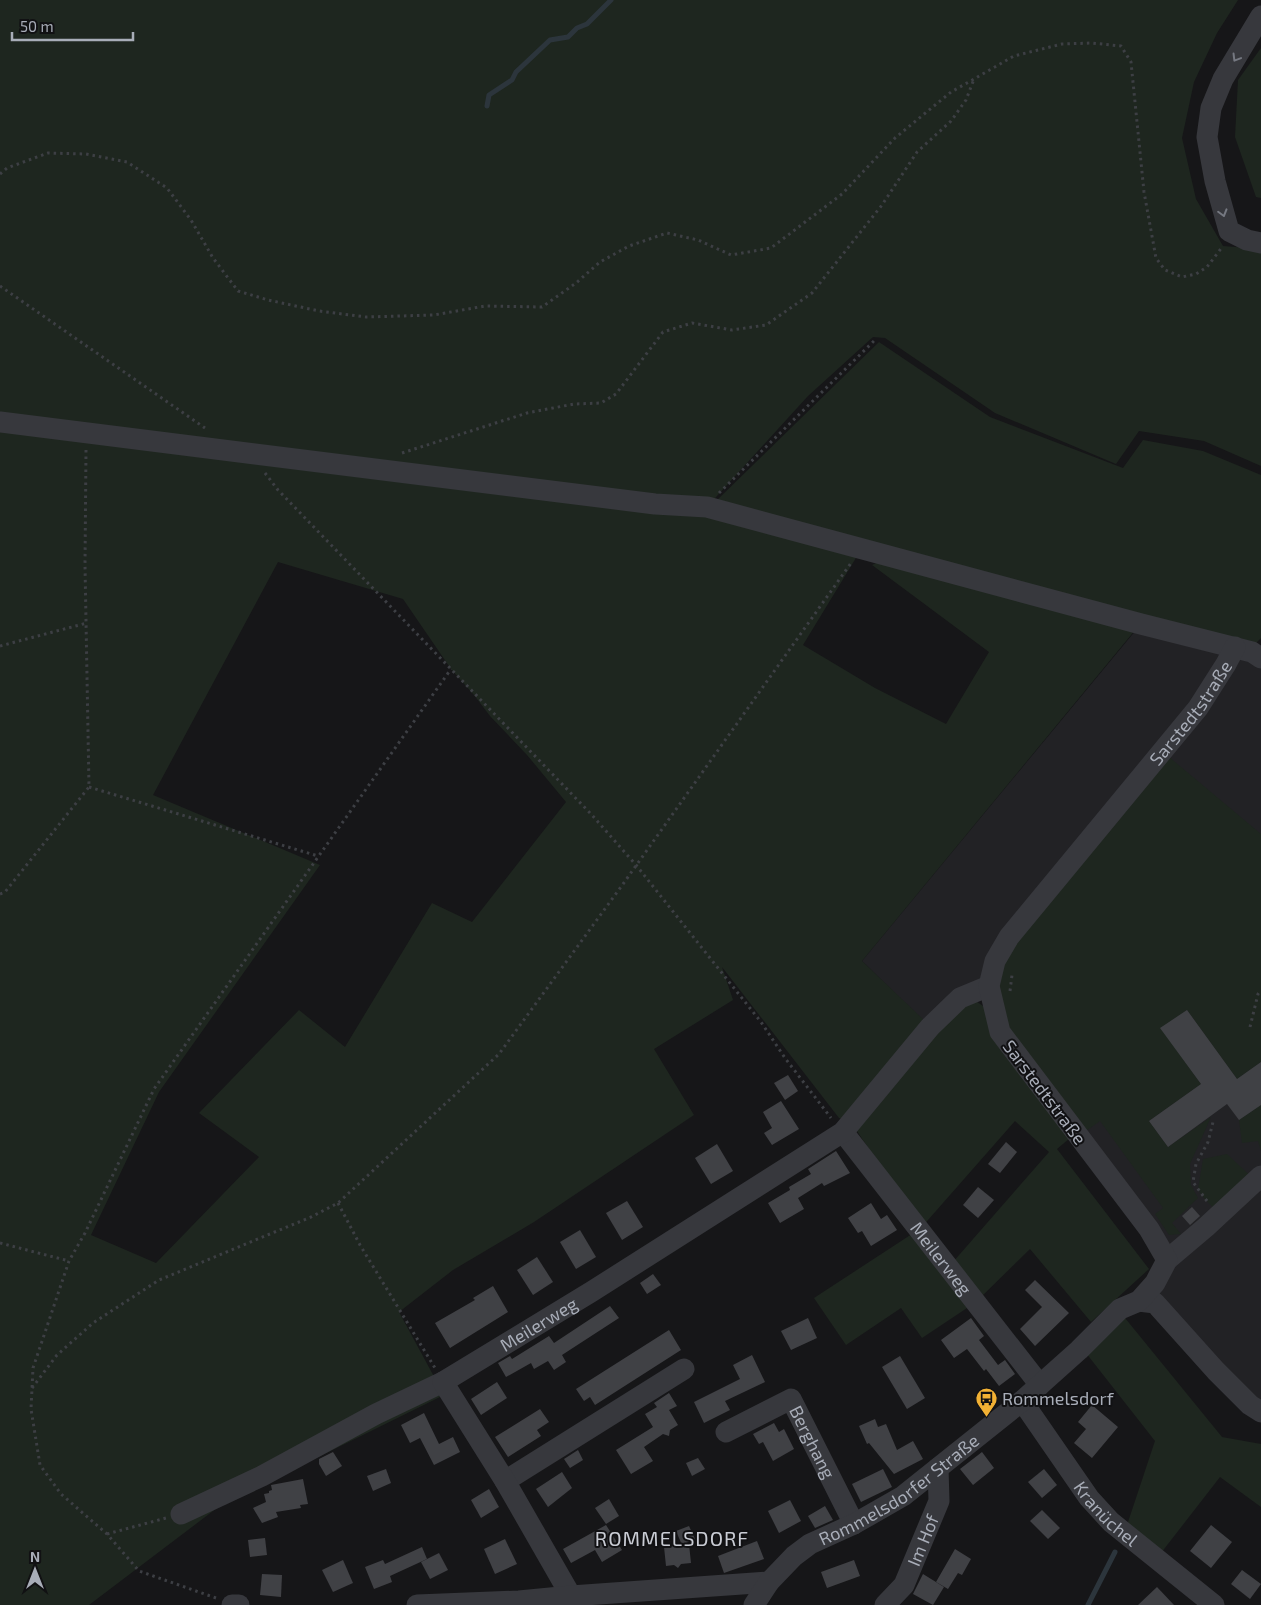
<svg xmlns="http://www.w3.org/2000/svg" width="1261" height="1605" viewBox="0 0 1261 1605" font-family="'Exo 2',sans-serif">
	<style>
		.built { fill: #222225 }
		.green { fill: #1e261f; fill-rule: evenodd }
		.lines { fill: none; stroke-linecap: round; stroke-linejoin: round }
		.stream { stroke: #2c353c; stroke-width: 5 }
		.building { fill: #404145 }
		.path { stroke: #3d3f44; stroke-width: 3; stroke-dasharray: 2.5 4; stroke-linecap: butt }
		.minor { stroke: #37383d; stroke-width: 21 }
		.oneway { stroke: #757881 }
		.labels { text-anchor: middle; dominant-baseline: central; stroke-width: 4; stroke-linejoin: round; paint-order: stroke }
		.street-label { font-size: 18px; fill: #a8adb8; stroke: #111113 }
		.poi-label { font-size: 18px; fill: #a8adb8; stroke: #111113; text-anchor: start }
		.quarter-label { font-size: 20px; letter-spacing: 1px; fill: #c9ccd4; stroke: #111113 }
	</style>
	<rect width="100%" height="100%" fill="#161618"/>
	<!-- built -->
	<polygon class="built" points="1141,624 1261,658 1261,1412 1155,1303 1166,1260 989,986 930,1027 862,961"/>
	<!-- green -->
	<g class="green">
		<path d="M0,0H1238L1217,33L1194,82L1182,138L1196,199L1223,246L1261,249V466L1204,441L1139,431L1116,464L995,413L885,338L873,337L808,396L707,507L862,548L803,645L875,688L946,724L989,652L872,565L883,560L1136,629L862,961L926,1022L848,1120L839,1118L722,967L733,1000L654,1049L694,1115L534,1222L453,1270L399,1312L444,1395L221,1505L89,1605H0ZM278,562L403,599L451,669L474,695L490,716L527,755L566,802L472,922L432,903L345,1047L299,1010L199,1113L259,1157L156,1263L91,1235L159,1092L320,865L153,795Z"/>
		<polygon points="1261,48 1261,198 1256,197 1235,137 1238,80"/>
		<polygon points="879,342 990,417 1123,468 1143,440 1203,451 1261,475 1261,638 1253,646 714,503"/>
		<polygon points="1162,751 1261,834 1261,1062 1237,1079 1187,1010 1161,1028 1201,1084 1149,1121 1168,1147 1211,1117 1190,1164 1191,1185 1198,1198 1172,1223 1181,1234 1169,1235 1155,1214 1163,1208 1100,1121 1079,1136 1000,1032 995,961"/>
		<polygon points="973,999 983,1006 1070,1138 1057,1149 1149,1269 1091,1322 1030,1249 980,1298 953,1262 1049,1152 1015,1121 921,1228 855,1128 959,1006"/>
		<polygon points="1261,1105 1261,1151 1258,1141 1242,1143 1239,1120"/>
		<polygon points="1227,1154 1256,1181 1220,1215 1204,1198 1198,1189 1203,1159"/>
		<polygon points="915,1232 970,1306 922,1338 901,1308 846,1345 814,1298"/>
		<polygon points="1125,1318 1222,1437 1261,1444 1261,1507 1220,1477 1161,1553 1126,1528 1155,1441 1086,1353"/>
	</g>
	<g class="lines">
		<!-- stream -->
		<g class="stream">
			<polyline points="487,106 489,95 512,80 516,72 550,40 568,37 577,28 587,24 611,0"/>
			<polyline points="1088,1605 1115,1552"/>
		</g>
	</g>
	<!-- building -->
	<g class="building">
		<polygon points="1187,1010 1237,1079 1261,1062 1261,1105 1239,1120 1227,1104 1168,1147 1149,1121 1201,1084 1160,1028"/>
		<polygon points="788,1075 798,1091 785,1100 774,1083"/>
		<polygon points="781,1101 799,1129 772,1145 764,1133 772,1128 763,1112"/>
		<polygon points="1006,1142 1017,1152 1000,1173 988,1164"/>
		<polygon points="717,1144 733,1171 711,1184 695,1158"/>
		<polygon points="836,1151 850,1173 824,1186 822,1183 798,1198 804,1209 780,1223 768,1203 790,1190 789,1187 811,1174 808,1169"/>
		<polygon points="978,1187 994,1200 978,1218 963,1205"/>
		<polygon points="627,1201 643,1227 622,1240 606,1213"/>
		<polygon points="871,1203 881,1219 887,1215 897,1230 871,1246 862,1231 858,1233 848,1218"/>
		<polygon points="1192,1207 1200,1216 1190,1225 1182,1216"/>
		<polygon points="580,1230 596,1257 576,1269 560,1242"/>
		<polygon points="537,1257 553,1282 533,1295 517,1270"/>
		<polygon points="653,1274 661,1285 647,1294 640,1283"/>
		<polygon points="1035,1280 1069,1313 1035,1346 1020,1329 1042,1307 1025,1290"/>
		<polygon points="493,1286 508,1312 450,1348 435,1323 475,1300 473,1298"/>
		<polygon points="610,1306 619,1318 562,1355 566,1362 554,1370 548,1361 534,1369 531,1363 506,1377 498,1363 510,1356 512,1359 549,1336 554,1343"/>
		<polygon points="808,1318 817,1338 791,1350 781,1331"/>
		<polygon points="971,1318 984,1336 979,1340 998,1365 1005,1360 1015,1374 999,1386 986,1369 984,1371 967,1349 954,1358 941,1340"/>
		<polygon points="669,1330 681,1350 595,1405 590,1397 584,1401 576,1389"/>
		<polygon points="752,1355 765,1382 725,1401 730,1410 704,1423 694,1402 740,1379 733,1365"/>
		<polygon points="900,1356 925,1398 907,1409 882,1367"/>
		<polygon points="497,1382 507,1398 481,1415 471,1399"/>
		<polygon points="669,1393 677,1406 669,1410 678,1425 670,1430 669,1436 663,1434 644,1447 653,1461 631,1474 616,1450 653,1427 645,1414 657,1407 654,1403"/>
		<polygon points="1092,1405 1118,1427 1092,1458 1074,1443 1086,1429 1078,1422"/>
		<polygon points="540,1409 549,1422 537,1430 541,1436 508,1457 495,1437"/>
		<polygon points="424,1413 439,1444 453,1437 460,1452 434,1465 420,1438 410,1443 401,1425"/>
		<polygon points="875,1419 878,1427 886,1424 897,1450 913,1441 923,1459 894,1474 869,1443 867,1444 859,1426"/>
		<polygon points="774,1423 779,1432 784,1429 794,1449 773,1461 763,1442 759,1444 753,1434"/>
		<polygon points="578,1450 583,1460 570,1468 564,1459"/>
		<polygon points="333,1452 342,1466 326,1476 319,1464 319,1459"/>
		<polygon points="982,1452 994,1468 973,1485 960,1469"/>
		<polygon points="698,1458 705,1469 692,1476 686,1463"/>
		<polygon points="386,1469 391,1483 373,1491 367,1476"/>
		<polygon points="883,1469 892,1487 861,1502 852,1484"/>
		<polygon points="1044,1469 1057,1485 1042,1498 1028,1482"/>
		<polygon points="562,1472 572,1488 548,1507 536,1489"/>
		<polygon points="303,1479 308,1504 300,1505 301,1508 276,1512 278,1517 262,1523 253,1508 266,1502 264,1494 269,1493 269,1491 272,1490 271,1485"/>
		<polygon points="489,1489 499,1507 481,1518 471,1500"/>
		<polygon points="609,1499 619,1516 606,1524 595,1508"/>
		<polygon points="790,1500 801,1521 779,1533 768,1511"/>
		<polygon points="825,1506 833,1520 815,1528 808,1516"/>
		<polygon points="1042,1510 1060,1528 1048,1539 1030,1521"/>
		<polygon points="606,1525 622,1550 602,1562 595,1550 571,1563 563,1549"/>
		<polygon points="1211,1525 1232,1542 1211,1568 1190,1551"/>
		<polygon points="689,1526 695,1539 682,1545 676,1531"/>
		<polygon points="265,1538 267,1555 250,1557 248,1540"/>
		<polygon points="505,1539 517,1564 495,1574 484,1549"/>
		<polygon points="757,1541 764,1559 724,1573 718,1556"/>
		<polygon points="689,1544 691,1563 681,1564 678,1568 674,1565 666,1566 664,1547"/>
		<polygon points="422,1547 427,1559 390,1576 392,1582 374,1589 365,1567 383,1560 385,1564"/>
		<polygon points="955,1549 971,1559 962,1575 958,1573 948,1589 936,1582"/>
		<polygon points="439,1553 448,1570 430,1579 421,1562"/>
		<polygon points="343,1560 353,1583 333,1592 322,1570"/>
		<polygon points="854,1560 860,1576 827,1588 821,1572"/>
		<polygon points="1242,1570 1261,1584 1250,1599 1231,1584"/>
		<polygon points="262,1574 282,1575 281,1597 260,1595"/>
		<polygon points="923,1574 944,1587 933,1605 913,1594"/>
		<polygon points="1157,1587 1174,1605 1138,1605"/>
	</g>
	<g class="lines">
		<!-- path -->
		<g class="path">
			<polyline points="0,174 7,168 48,153 86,154 127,162 167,188 191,220 213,258 238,291 268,300 319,311 366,317 434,315 485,306 542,307 576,283 600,262 629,246 667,233 698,240 731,255 771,248 842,194 895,138 951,92 974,79 1014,56 1062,44 1092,43 1121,46 1131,62 1144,192 1156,258 1165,270 1182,277 1196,274 1207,267 1223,246"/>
			<polyline points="0,286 205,428"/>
			<polyline points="402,453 527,413 574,404 601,403 616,394 663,332 692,323 732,330 766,325 812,293 882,205 917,152 951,121 966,100 974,79"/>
			<polyline points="265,473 278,490 591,814 636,865 710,958 761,1022 785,1058 831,1118"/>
			<polyline points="719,493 876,339"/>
			<polyline points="0,646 87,623"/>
			<polyline points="89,787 318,856"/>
			<polyline points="0,894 5,892 89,787 85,565 86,450"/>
			<polyline points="1010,991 1012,975"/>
			<polyline points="1250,1027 1258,994 1261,990"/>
			<polyline points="1207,1201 1193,1182 1196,1164 1208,1142 1213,1122"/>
			<polyline points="338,1203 360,1245 435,1368"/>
			<polyline points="0,1243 69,1261"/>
			<polyline points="32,1388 57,1355 93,1323 159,1280 311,1217 338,1203 499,1054 623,884 851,563"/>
			<polyline points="107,1534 166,1518"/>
			<polyline points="216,1598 139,1571 107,1534 61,1494 40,1465 31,1409 33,1368 69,1261 85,1233 154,1089 451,669"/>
		</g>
		<!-- minor -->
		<g class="minor">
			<polyline points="1261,16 1223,79 1211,108 1207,137 1215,181 1229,231 1247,240 1261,243"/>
			<polyline points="0,422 655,504 707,507 1141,624 1252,652 1261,658"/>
			<path id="s1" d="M843,1132L1040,1385"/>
			<polyline points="1167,1260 1206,1227 1261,1176"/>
			<polyline points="1139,1301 1155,1303 1216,1371 1250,1405 1261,1412"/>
			<path id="s2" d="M1022,1401L1089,1498L1111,1522L1214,1605"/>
			<path id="s3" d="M726,1432L791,1399L854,1524"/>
			<polyline points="505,1481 684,1369"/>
			<polyline points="181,1514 262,1476 376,1414 443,1382"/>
			<path id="s4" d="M571,1596L505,1481L443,1382L591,1292L843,1132L930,1027L960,998L989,986"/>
			<polyline points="232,1605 239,1605"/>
			<polyline points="417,1605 519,1601 571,1596 769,1582"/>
			<path id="s5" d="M754,1605L769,1582L794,1556L810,1544L854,1524L903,1496L1022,1401L1079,1350L1120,1309L1139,1301L1155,1283L1167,1260L1149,1229L1000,1032L989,986L995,961L1009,937L1198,708L1226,664L1235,647"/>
			<path id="s6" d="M885,1605L904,1585L939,1501L938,1468"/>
		</g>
	</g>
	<!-- one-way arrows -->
	<defs><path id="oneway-chevron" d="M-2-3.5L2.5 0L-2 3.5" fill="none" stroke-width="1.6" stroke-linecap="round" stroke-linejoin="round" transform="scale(1.25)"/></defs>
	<g class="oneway">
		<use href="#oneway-chevron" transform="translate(1236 58) rotate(121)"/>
		<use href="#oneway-chevron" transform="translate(1223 213) rotate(74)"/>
	</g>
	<!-- icons -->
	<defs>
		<symbol id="bus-pin" viewBox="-11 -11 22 30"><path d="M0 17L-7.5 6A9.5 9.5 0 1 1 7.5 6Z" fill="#f2b134" stroke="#111113"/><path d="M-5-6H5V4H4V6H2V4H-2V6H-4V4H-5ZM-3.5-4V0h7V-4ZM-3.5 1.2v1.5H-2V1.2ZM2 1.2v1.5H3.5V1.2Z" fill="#111"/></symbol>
	</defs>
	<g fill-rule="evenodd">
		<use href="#bus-pin" x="974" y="1386" width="25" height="34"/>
	</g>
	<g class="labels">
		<!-- street labels -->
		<g class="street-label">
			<text stroke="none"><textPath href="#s5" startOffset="1218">Sarstedtstraße</textPath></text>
			<text transform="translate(1045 1092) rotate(53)">Sarstedtstraße</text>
			<text stroke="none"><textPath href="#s1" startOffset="160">Meilerweg</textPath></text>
			<text stroke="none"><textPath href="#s4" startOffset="361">Meilerweg</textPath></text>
			<text stroke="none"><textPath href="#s3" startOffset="121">Berghang</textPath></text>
			<text stroke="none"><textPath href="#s5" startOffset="188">Rommelsdorfer Straße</textPath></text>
			<text stroke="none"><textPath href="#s2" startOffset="141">Kranüchel</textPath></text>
			<text stroke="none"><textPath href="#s6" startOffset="76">Im Hof</textPath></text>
		</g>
		<!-- poi labels -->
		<g class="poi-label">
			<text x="1002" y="1398">Rommelsdorf</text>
		</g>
		<!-- quarter labels -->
		<g class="quarter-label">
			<text x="672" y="1538">ROMMELSDORF</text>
		</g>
	</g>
	<!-- north arrow -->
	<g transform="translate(35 1570)" stroke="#111113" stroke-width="4" paint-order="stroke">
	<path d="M0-4L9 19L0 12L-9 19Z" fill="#a8adb8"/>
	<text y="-8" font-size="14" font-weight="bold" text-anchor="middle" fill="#a8adb8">N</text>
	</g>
	<!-- scale -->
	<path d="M12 32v8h121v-8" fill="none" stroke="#a8adb8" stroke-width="2.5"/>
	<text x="20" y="32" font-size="15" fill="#a8adb8" stroke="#111113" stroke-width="4" paint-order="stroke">50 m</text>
</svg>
